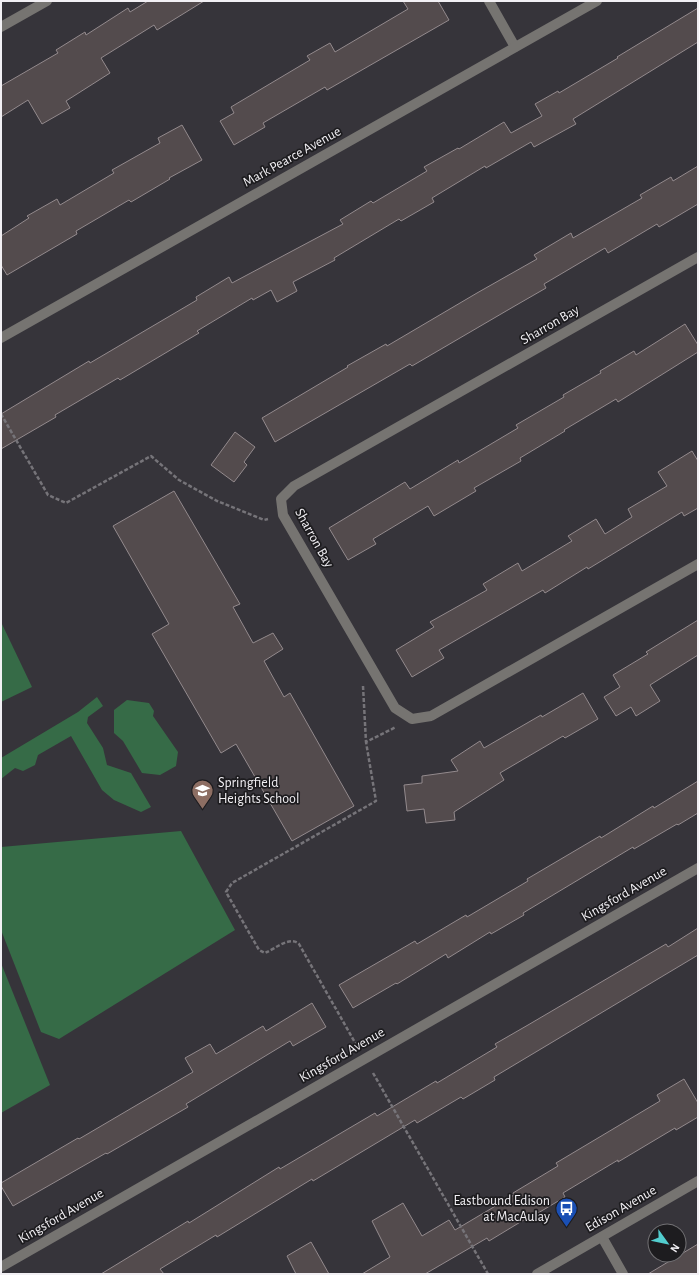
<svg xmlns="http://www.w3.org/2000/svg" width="699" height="1275" viewBox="0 0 699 1275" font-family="'Alegreya Sans',sans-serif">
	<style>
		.green { fill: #366b47 }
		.building { fill: #534b4d; stroke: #938a8d }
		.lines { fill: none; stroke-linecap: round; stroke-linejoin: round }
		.path { stroke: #767479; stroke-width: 2.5; stroke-dasharray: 4 2; stroke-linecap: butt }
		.street { stroke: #767471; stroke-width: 10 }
		.labels { text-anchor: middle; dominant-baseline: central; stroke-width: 3.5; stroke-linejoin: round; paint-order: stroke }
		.street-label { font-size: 14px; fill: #f2f0f4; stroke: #1d1c1f }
		.poi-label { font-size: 14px; fill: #f2f0f4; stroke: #1d1c1f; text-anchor: start }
	</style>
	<rect width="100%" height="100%" fill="#36343a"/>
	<!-- green -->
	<g class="green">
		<polygon points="1,622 32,687 1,702"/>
		<polygon points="97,697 103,706 88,717 87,723 103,748 107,765 131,773 151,807 141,812 114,800 102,790 71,736 38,755 35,765 23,771 15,768 1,779 1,758 78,712"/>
		<polygon points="127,700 149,703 154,711 153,716 178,752 176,766 160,775 142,773 123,741 114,733 114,710"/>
		<polygon points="181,831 235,930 59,1039 41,1032 1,930 1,847"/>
		<polygon points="1,963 50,1085 1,1113"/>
	</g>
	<!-- building -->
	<g class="building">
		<polygon points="148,1 204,1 157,30 154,25 101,58 110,73 66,101 70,108 42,124 28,100 1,117 1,86 58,53 56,50 85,32 86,35 128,8 130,12"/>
		<polygon points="403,1 438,1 449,20 327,90 325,87 263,123 265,127 234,145 220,121 234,113 231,107 310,60 307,56 330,43 335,52 408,9"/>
		<polygon points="698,8 698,42 573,119 576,124 534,147 531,142 486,168 485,166 432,198 434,202 401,221 399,219 334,258 335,260 293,282 297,291 277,302 271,290 253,300 252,298 197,331 199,333 120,380 118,378 55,415 56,417 1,449 1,414 89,361 90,363 197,300 196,297 229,277 232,283 343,224 340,220 371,201 373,203 427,171 424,167 458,148 459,149 504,122 511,133 542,116 535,104 558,91 559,93 618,58 617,57"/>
		<polygon points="182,125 202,160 169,178 170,179 131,202 129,200 76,231 77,234 7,275 1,265 1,236 29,218 27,216 57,199 60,205 114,173 112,170 160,143 158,138"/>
		<polygon points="698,166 698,204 659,227 657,224 608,253 605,248 544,284 546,288 513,307 412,366 410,364 275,442 262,418 348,367 347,366 386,344 387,346 477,293 537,259 534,255 571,233 573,238 642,198 640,195 671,177 673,181"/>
		<polygon points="685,324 698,345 698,352 618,402 616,399 564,430 565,431 520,458 521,461 474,488 476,491 434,516 428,506 373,539 376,544 348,560 329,528 405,482 410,489 458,460 459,463 518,428 516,425 564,397 563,395 601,373 600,371 634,351 636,355"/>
		<polygon points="235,432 255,447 244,462 247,465 234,482 211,465"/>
		<polygon points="692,451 698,461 698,508 684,516 682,512 588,569 587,567 545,593 543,590 439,650 444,658 412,677 396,650 434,627 430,622 487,590 483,584 518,563 522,571 572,541 568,536 596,519 605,534 632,517 628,509 667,486 658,472"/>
		<polygon points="174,491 240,604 233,607 253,643 273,633 283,649 264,661 284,697 290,693 354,806 292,841 236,744 221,753 152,634 169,624 113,526"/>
		<polygon points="698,620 698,655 650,685 660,701 636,716 631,707 616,716 604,697 620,687 613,675 648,654 646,652"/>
		<polygon points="583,693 598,719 565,738 563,736 500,773 504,780 454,812 455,820 426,823 424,809 407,811 404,785 422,783 422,776 458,771 451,760 480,741 484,748 541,715 542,717"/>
		<polygon points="698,781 698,813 678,825 677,824 634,849 633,847 523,913 524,915 491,934 490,932 448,958 446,954 397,984 396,983 353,1008 339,985 415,941 417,944 466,915 467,917 528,881 527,879 600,836 601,838 653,806 654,808"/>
		<polygon points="698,928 698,955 494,1077 495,1080 463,1099 461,1097 417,1123 415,1120 313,1181 312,1179 217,1237 216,1235 160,1269 164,1274 101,1274 188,1221 189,1223 279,1167 280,1169 375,1113 377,1116 436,1081 437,1083 497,1047 495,1044 528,1025 666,944 668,947"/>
		<polygon points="312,1003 326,1027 293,1046 290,1041 186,1104 188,1107 107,1154 106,1153 13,1206 1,1186 1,1183 78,1138 79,1139 193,1072 185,1058 210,1044 216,1054 263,1026 266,1031"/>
		<polygon points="684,1079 698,1103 698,1117 676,1130 675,1128 618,1162 618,1160 563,1193 565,1197 528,1219 527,1218 489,1241 487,1238 425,1274 362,1274 390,1257 372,1221 403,1203 422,1236 449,1220 455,1230 514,1195 513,1193 558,1166 556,1163 660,1101 657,1095"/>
		<polygon points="311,1242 329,1274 296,1274 287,1256"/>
		<polygon points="698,1244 698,1274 648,1274"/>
	</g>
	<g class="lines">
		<!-- path -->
		<g class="path">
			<polyline points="1,414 48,495 66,503 151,456 179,480 217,501 264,520 268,519"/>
			<polyline points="363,686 366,742 396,727"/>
			<path d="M357,1046L299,944C290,936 276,948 267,952L265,953L259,950L226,892L232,883L376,801L366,742"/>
			<polyline points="373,1073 488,1274"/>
		</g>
		<!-- street -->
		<g class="street">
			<polyline points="489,1 515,47"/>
			<polyline points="1,27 47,1"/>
			<polyline points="698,257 294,486 281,499 283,515 395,708 412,719 431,716 698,564"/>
			<polyline points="1,338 597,1"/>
			<polyline points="602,1237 623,1274"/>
			<polyline points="1,1267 698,868"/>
			<polyline points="537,1274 698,1181"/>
		</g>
	</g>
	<!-- icons -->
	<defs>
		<symbol id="school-pin" viewBox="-11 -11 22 30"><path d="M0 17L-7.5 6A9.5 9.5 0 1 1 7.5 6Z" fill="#8d6e63" stroke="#1d1c1f"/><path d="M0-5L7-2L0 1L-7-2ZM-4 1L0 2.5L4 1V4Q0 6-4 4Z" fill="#fff"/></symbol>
		<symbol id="bus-pin" viewBox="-11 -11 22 30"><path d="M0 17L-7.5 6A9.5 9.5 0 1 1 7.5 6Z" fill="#1a4fb4" stroke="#1d1c1f"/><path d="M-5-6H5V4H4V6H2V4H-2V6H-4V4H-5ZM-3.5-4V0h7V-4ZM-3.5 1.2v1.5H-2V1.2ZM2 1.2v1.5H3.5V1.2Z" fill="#fff"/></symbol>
	</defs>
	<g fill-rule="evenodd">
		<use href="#school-pin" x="190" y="778" width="25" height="34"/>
		<use href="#bus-pin" x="554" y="1196" width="25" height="34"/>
	</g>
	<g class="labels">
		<!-- street labels -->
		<g class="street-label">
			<text transform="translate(292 157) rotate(-29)">Mark Pearce Avenue</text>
			<text transform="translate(550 325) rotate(-30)">Sharron Bay</text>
			<text transform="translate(314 538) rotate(61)">Sharron Bay</text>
			<text transform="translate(624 894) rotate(-30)">Kingsford Avenue</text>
			<text transform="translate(342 1055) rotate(-30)">Kingsford Avenue</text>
			<text transform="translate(621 1209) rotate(-30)">Edison Avenue</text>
			<text transform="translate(61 1216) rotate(-30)">Kingsford Avenue</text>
		</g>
		<!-- poi labels -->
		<g class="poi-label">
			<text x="218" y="783">Springfield<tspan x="218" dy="16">Heights School</tspan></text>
			<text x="550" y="1201" text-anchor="end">Eastbound Edison<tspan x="550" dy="16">at MacAulay</tspan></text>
		</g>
	</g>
	<!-- border -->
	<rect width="699" height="1275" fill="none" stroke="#f2f0f4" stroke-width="4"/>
	<!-- north arrow -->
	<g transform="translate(667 1243) rotate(123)"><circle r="19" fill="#1d1c1f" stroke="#727174"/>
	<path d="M0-3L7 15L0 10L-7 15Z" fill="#52cdce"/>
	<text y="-6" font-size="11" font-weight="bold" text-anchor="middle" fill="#f2f0f4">N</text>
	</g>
</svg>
